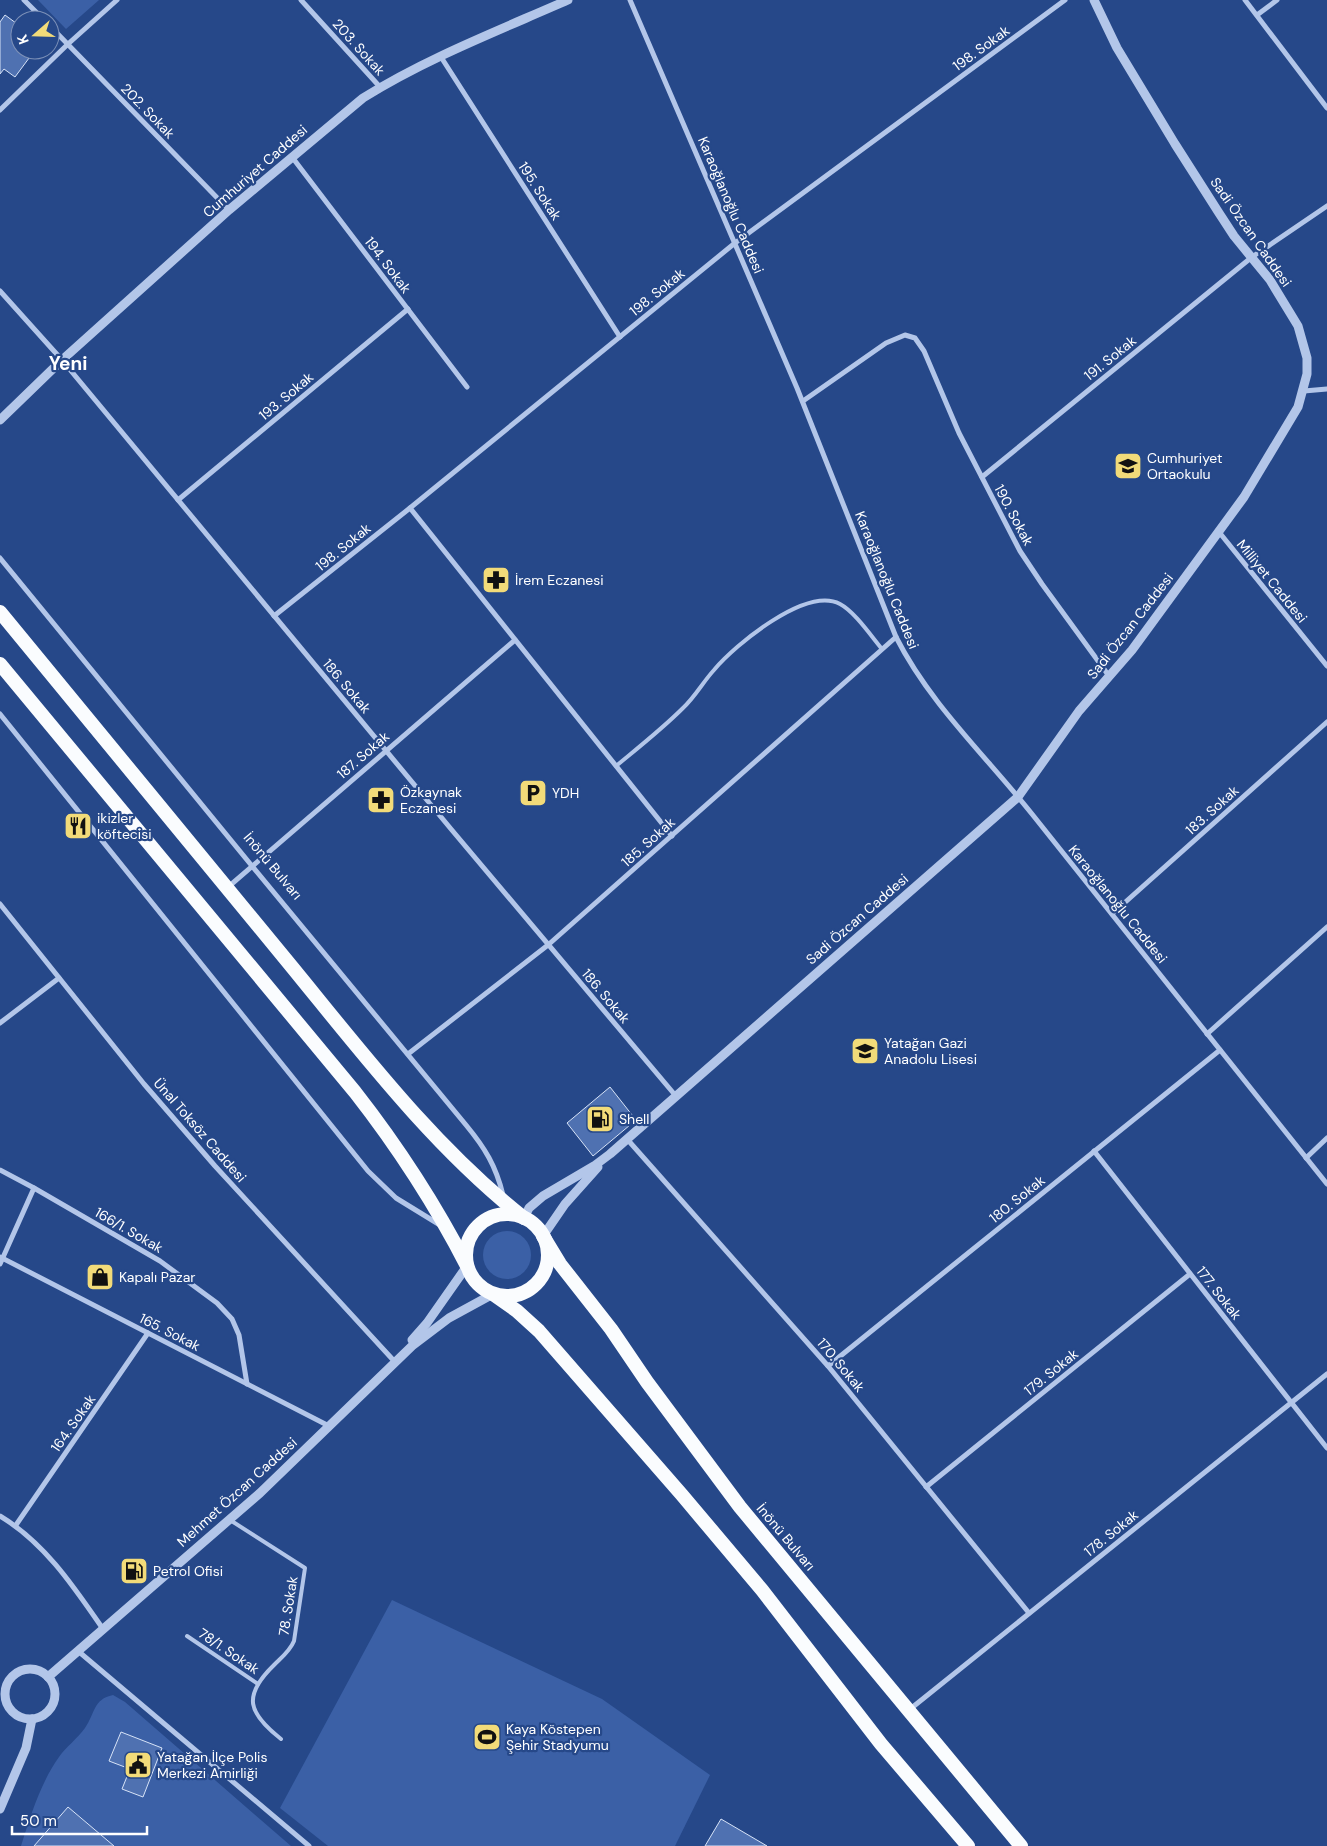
<svg xmlns="http://www.w3.org/2000/svg" width="1327" height="1846" viewBox="0 0 1327 1846" font-family="'DM Sans',sans-serif">
	<style>
		.green { fill: #3b60a6 }
		.building { fill: #4f71b1; stroke: #d7e3f7 }
		.lines { fill: none; stroke-linecap: round; stroke-linejoin: round }
		.service { stroke: #b3c6e9; stroke-width: 4 }
		.minor { stroke: #b3c6e9; stroke-width: 5 }
		.tertiary { stroke: #b3c6e9; stroke-width: 9 }
		.trunk { stroke: #fafcfe; stroke-width: 14 }
		.labels { text-anchor: middle; dominant-baseline: central; stroke-width: 4.5; stroke-linejoin: round; paint-order: stroke }
		.street-label { font-size: 14px; fill: #fff; stroke: #264889 }
		.poi-label { font-size: 14px; fill: #fff; stroke: #264889; text-anchor: start }
		.district-label { font-size: 19px; font-weight: bold; fill: #fff; stroke: #264889 }
	</style>
	<rect width="100%" height="100%" fill="#264889"/>
	<!-- green -->
	<g class="green">
		<polygon points="38,0 99,0 66,29"/>
		<circle cx="507" cy="1255" r="24"/>
		<polygon points="392,1600 602,1699 710,1775 675,1846 328,1846 280,1808"/>
		<path d="M113,1695L125,1702L291,1846H21C31,1815 40,1784 59,1757C66,1747 77,1739 85,1728C95,1714 93,1699 113,1695Z"/>
	</g>
	<!-- building -->
	<g class="building">
		<polygon points="5,15 20,26 20,50 35,50 15,77 4,69 0,74 0,22"/>
		<polygon points="610,1087 636,1120 593,1156 567,1123"/>
		<polygon points="121,1732 162,1748 143,1797 122,1789 130,1769 109,1761"/>
		<polygon points="68,1807 114,1846 34,1846"/>
		<polygon points="721,1819 767,1846 705,1846"/>
	</g>
	<g class="lines">
		<!-- service -->
		<g class="service">
			<path d="M616,766C639,747 662,729 683,708C695,697 703,682 714,670C735,645 806,586 840,604C855,612 871,636 882,649"/>
			<path d="M230,1520L305,1568L294,1641C290,1651 282,1657 274,1665C242,1696 248,1713 281,1739"/>
			<polyline points="187,1636 258,1684"/>
		</g>
		<!-- minor -->
		<g class="minor">
			<polyline points="24,0 44,20"/>
			<polyline points="301,0 380,87"/>
			<path d="M630,0L797,388L896,637C930,704 985,755 1032,814C1130,937 1229,1060 1327,1184"/>
			<polyline points="1245,0 1327,108"/>
			<polyline points="1257,15 1277,0"/>
			<polyline points="50,26 229,210"/>
			<polyline points="441,57 620,337"/>
			<polyline points="0,110 68,44 117,0"/>
			<polyline points="292,157 467,387"/>
			<polyline points="0,291 62,360 451,829 675,1095"/>
			<polyline points="1304,391 1327,389"/>
			<polyline points="803,401 886,343 905,335 915,338 924,351 959,433 1020,551 1042,584 1109,676"/>
			<polyline points="982,477 1252,257 1327,206"/>
			<polyline points="178,500 408,309"/>
			<polyline points="410,508 672,836"/>
			<polyline points="1219,532 1327,666"/>
			<path d="M0,558L252,866L466,1125C485,1148 496,1166 503,1195"/>
			<polyline points="274,616 410,508 735,243 1065,0"/>
			<polyline points="0,714 368,1171 396,1198 440,1225"/>
			<polyline points="227,888 515,640"/>
			<polyline points="0,904 144,1084 215,1166 395,1362"/>
			<polyline points="1112,914 1327,722"/>
			<polyline points="0,1023 59,978"/>
			<polyline points="1207,1034 1327,927"/>
			<polyline points="408,1054 548,945 896,637"/>
			<polyline points="627,1139 828,1366 1029,1613"/>
			<polyline points="1094,1151 1327,1448"/>
			<polyline points="1306,1158 1327,1138"/>
			<polyline points="0,1170 34,1188 160,1261 217,1303 232,1319 239,1335 247,1384"/>
			<polyline points="0,1257 329,1426"/>
			<polyline points="0,1264 34,1188"/>
			<polyline points="828,1366 1220,1050"/>
			<polyline points="926,1487 1190,1274"/>
			<path d="M0,1516C45,1543 74,1587 103,1629"/>
			<polyline points="16,1525 148,1333"/>
			<polyline points="78,1651 309,1846"/>
			<polyline points="909,1710 1327,1374"/>
		</g>
		<!-- tertiary -->
		<g class="tertiary">
			<path d="M0,420L62,360L229,210L363,98C427,58 500,30 568,0"/>
			<polyline points="524,1218 529,1208 543,1196 594,1166 610,1154 1018,797 1079,711 1132,650 1244,497 1298,407 1307,374 1307,358 1298,326 1270,280 1234,236 1219,213 1175,144 1117,48 1094,0"/>
			<polyline points="543,1236 565,1204 598,1167"/>
			<polyline points="412,1340 427,1323 467,1266"/>
			<circle cx="30" cy="1694" r="25"/>
			<polyline points="48,1677 260,1493 412,1346 449,1318 493,1294"/>
			<polyline points="0,1809 26,1748 32,1719"/>
		</g>
		<!-- trunk -->
		<g class="trunk">
			<path d="M0,612C98,730 194,849 292,967C364,1055 434,1147 524,1218"/>
			<path d="M0,664L355,1092C398,1147 435,1204 467,1266"/>
			<circle cx="507" cy="1255" r="41"/>
			<polyline points="543,1236 560,1264 611,1329 647,1382 740,1507 1021,1846"/>
			<polyline points="493,1294 517,1311 539,1331 682,1495 762,1590 881,1744 968,1846"/>
		</g>
	</g>
	<!-- icons -->
	<defs>
		<symbol id="school-square" viewBox="-11 -11 22 22"><rect x="-9" y="-9" width="18" height="18" rx="4" fill="#f2db79" stroke="#264889"/><path d="M0-5L7-2L0 1L-7-2ZM-4 1L0 2.5L4 1V4Q0 6-4 4Z" fill="#111"/></symbol>
		<symbol id="pharmacy-square" viewBox="-11 -11 22 22"><rect x="-9" y="-9" width="18" height="18" rx="4" fill="#f2db79" stroke="#264889"/><path d="M-2-6h4v4h4v4h-4v4h-4v-4h-4v-4h4Z" fill="#111"/></symbol>
		<symbol id="parking-square" viewBox="-11 -11 22 22"><rect x="-9" y="-9" width="18" height="18" rx="4" fill="#f2db79" stroke="#264889"/><path d="M-3.5-5.5H1a3.5 3.5 0 0 1 0 7H-1V5.5H-3.5ZM-1-3.4V-.6H.8a1.4 1.4 0 0 0 0-2.8Z" fill="#111"/></symbol>
		<symbol id="restaurant-square" viewBox="-11 -11 22 22"><rect x="-9" y="-9" width="18" height="18" rx="4" fill="#f2db79" stroke="#264889"/><path d="M-5-6h1v4h1v-4h1v4h1v-4h1v5L-1.5 .5V6h-2V.5L-5-1ZM5-6V6H3V1.5H1.5Q1.5-4 5-6Z" fill="#111"/></symbol>
		<symbol id="fuel-square" viewBox="-11 -11 22 22"><rect x="-9" y="-9" width="18" height="18" rx="4" fill="#f2db79" stroke="#264889"/><path d="M-5.5-6h7V0h2V4h1.3V-2.5L3-4.5l.8-.8L6-3V5H2.5V1h-1V6h-7ZM-4.2-4.7v3.2H.2V-4.7Z" fill="#111"/></symbol>
		<symbol id="shop-square" viewBox="-11 -11 22 22"><rect x="-9" y="-9" width="18" height="18" rx="4" fill="#f2db79" stroke="#264889"/><path d="M-5-2.5h2.3a2.7 3.5 0 0 1 5.4 0H5L5.5 6h-11ZM-1.5-2.5h3a1.5 2.3 0 0 0-3 0Z" fill="#111"/></symbol>
		<symbol id="stadium-square" viewBox="-11 -11 22 22"><rect x="-9" y="-9" width="18" height="18" rx="4" fill="#f2db79" stroke="#264889"/><path d="M0-5a6.5 5 0 1 0 0 10a6.5 5 0 1 0 0-10ZM-3.5-1.8h7v3.6h-7Z" fill="#111"/></symbol>
		<symbol id="civic-square" viewBox="-11 -11 22 22"><rect x="-9" y="-9" width="18" height="18" rx="4" fill="#f2db79" stroke="#264889"/><path d="M-.6-6.5H3V-4.5H.6V-3L4-1V1h2V6H-6V1h2V-1L-.6-3ZM-1.2 2.5V6h2.4V2.5Z" fill="#111"/></symbol>
	</defs>
	<g fill-rule="evenodd">
		<use href="#school-square" x="1112" y="450" width="32" height="32"/>
		<use href="#pharmacy-square" x="480" y="564" width="32" height="32"/>
		<use href="#parking-square" x="517" y="777" width="32" height="32"/>
		<use href="#pharmacy-square" x="365" y="784" width="32" height="32"/>
		<use href="#restaurant-square" x="62" y="810" width="32" height="32"/>
		<use href="#school-square" x="849" y="1035" width="32" height="32"/>
		<use href="#fuel-square" x="584" y="1103" width="32" height="32"/>
		<use href="#shop-square" x="84" y="1261" width="32" height="32"/>
		<use href="#fuel-square" x="118" y="1555" width="32" height="32"/>
		<use href="#stadium-square" x="471" y="1721" width="32" height="32"/>
		<use href="#civic-square" x="122" y="1749" width="32" height="32"/>
	</g>
	<g class="labels">
		<!-- street labels -->
		<g class="street-label">
			<text transform="translate(359 47) rotate(48)">203. Sokak</text>
			<text transform="translate(981 48) rotate(-36)">198. Sokak</text>
			<text transform="translate(148 111) rotate(46)">202. Sokak</text>
			<text transform="translate(255 171) rotate(-41)">Cumhuriyet Caddesi</text>
			<text transform="translate(540 191) rotate(57)">195. Sokak</text>
			<text transform="translate(731 205) rotate(67)">Karaoğlanoğlu Caddesi</text>
			<text transform="translate(1251 232) rotate(55)">Sadi Özcan Caddesi</text>
			<text transform="translate(388 265) rotate(53)">194. Sokak</text>
			<text transform="translate(657 292) rotate(-39)">198. Sokak</text>
			<text transform="translate(1110 358) rotate(-39)">191. Sokak</text>
			<text transform="translate(286 396) rotate(-40)">193. Sokak</text>
			<text transform="translate(1014 515) rotate(62)">190. Sokak</text>
			<text transform="translate(343 547) rotate(-39)">198. Sokak</text>
			<text transform="translate(887 580) rotate(68)">Karaoğlanoğlu Caddesi</text>
			<text transform="translate(1272 581) rotate(51)">Milliyet Caddesi</text>
			<text transform="translate(1130 626) rotate(-52)">Sadi Özcan Caddesi</text>
			<text transform="translate(347 686) rotate(50)">186. Sokak</text>
			<text transform="translate(363 755) rotate(-41)">187. Sokak</text>
			<text transform="translate(1212 810) rotate(-42)">183. Sokak</text>
			<text transform="translate(648 842) rotate(-42)">185. Sokak</text>
			<text transform="translate(273 866) rotate(50)">İnönü Bulvarı</text>
			<text transform="translate(1118 904) rotate(51)">Karaoğlanoğlu Caddesi</text>
			<text transform="translate(857 919) rotate(-41)">Sadi Özcan Caddesi</text>
			<text transform="translate(606 996) rotate(50)">186. Sokak</text>
			<text transform="translate(200 1130) rotate(49)">Ünal Toksöz Caddesi</text>
			<text transform="translate(1017 1199) rotate(-39)">180. Sokak</text>
			<text transform="translate(129 1230) rotate(30)">166/1. Sokak</text>
			<text transform="translate(1219 1293) rotate(52)">177. Sokak</text>
			<text transform="translate(170 1332) rotate(27)">165. Sokak</text>
			<text transform="translate(841 1365) rotate(50)">170. Sokak</text>
			<text transform="translate(1051 1372) rotate(-39)">179. Sokak</text>
			<text transform="translate(73 1423) rotate(-55)">164. Sokak</text>
			<text transform="translate(237 1492) rotate(-42)">Mehmet Özcan Caddesi</text>
			<text transform="translate(1111 1533) rotate(-39)">178. Sokak</text>
			<text transform="translate(786 1537) rotate(50)">İnönü Bulvarı</text>
			<text transform="translate(288 1606) rotate(-81)">78. Sokak</text>
			<text transform="translate(229 1651) rotate(34)">78/1. Sokak</text>
		</g>
		<!-- poi labels -->
		<g class="poi-label">
			<text x="1147" y="458">Cumhuriyet<tspan x="1147" dy="16">Ortaokulu</tspan></text>
			<text x="515" y="580">İrem Eczanesi</text>
			<text x="400" y="792">Özkaynak<tspan x="400" dy="16">Eczanesi</tspan></text>
			<text x="552" y="793">YDH</text>
			<text x="97" y="818">ikizler<tspan x="97" dy="16">köftecisi</tspan></text>
			<text x="884" y="1043">Yatağan Gazi<tspan x="884" dy="16">Anadolu Lisesi</tspan></text>
			<text x="619" y="1119">Shell</text>
			<text x="119" y="1277">Kapalı Pazar</text>
			<text x="153" y="1571">Petrol Ofisi</text>
			<text x="506" y="1729">Kaya Köstepen<tspan x="506" dy="16">Şehir Stadyumu</tspan></text>
			<text x="157" y="1757">Yatağan İlçe Polis<tspan x="157" dy="16">Merkezi Amirliği</tspan></text>
		</g>
		<!-- district labels -->
		<g class="district-label">
			<text x="68" y="363">Yeni</text>
		</g>
	</g>
	<!-- north arrow -->
	<g transform="translate(35 35) rotate(250)"><circle r="24" fill="#264889" stroke="#7d91b8"/>
	<path d="M0-4L9 19L0 12L-9 19Z" fill="#f2db79"/>
	<text y="-8" font-size="14" font-weight="bold" text-anchor="middle" fill="#ffffff">K</text>
	</g>
	<!-- scale -->
	<path d="M12 1826v8h135v-8" fill="none" stroke="#ffffff" stroke-width="2.5"/>
	<text x="20" y="1826" font-size="15" fill="#ffffff" stroke="#264889" stroke-width="4" paint-order="stroke">50 m</text>
</svg>
